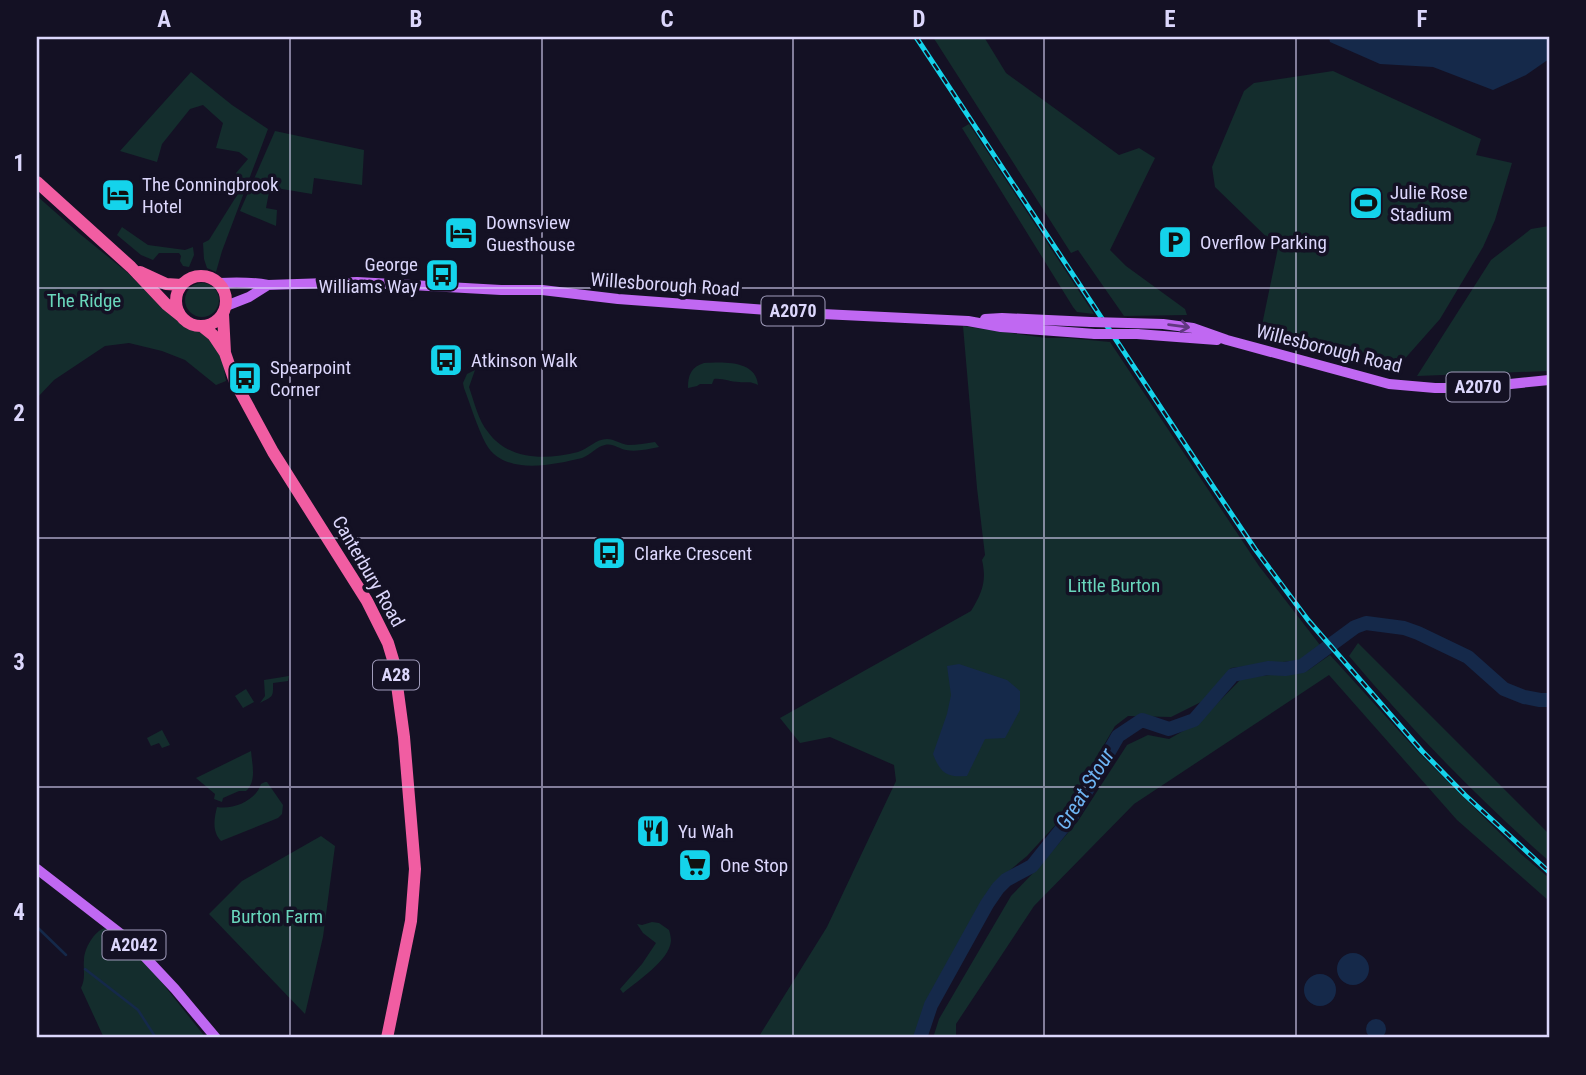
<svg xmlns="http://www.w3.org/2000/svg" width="1586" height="1075" viewBox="0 0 1586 1075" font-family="'Roboto Condensed',sans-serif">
<rect width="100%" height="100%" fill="#141124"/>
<!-- green -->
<path fill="#142d2d" d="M933,37H984L1006,73L1119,155L1139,148L1155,158L1110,250L1126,266L1185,309L1187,315L1124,316L1078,250L1071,253Z
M1333,71L1481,139L1476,155L1512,163L1495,220L1483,247L1440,319L1401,363L1262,325L1278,248L1215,187L1212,167L1244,91L1254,83Z
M191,72L232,105L268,129L222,251L216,272L207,268L204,259L203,243L209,240L244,184L235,180L236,173L248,159L239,152L216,148L223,123L203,105L190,109L162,144L157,162L120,151Z
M969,124L1094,314L1077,312L1073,307L962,128Z
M275,131L364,150L362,185L314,178L312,194L270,187L266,208L277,210L276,226L240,211Z
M37,196L80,234L128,273L159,305L189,328L208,333L222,357L226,381L216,385L185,360L162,351L129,343L105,346L54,380L37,398Z
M1549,226V371L1417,376L1491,260L1531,229Z
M122,227L148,245L185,250L193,247L194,255L189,267L183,266L180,261L181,256L179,253H159L153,260L141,255L117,235Z
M185 300a17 17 0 1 1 34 0a17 17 0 1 1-34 0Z
M963,326L1046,338H1068L1110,342L1259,566L1320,645L1301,660L1231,668L1205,700L1171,717L1128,716L1115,726L1060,820L1027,856L998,880L978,912L924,1008L916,1038H758L827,927L896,781L894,765L830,737L800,743L780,718L971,611C982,593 987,581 982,560L985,555L977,488Z
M704,363C723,362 756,360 758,385C750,381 747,383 739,382C730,382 723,378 714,379L712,384H700L697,386L688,388C688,375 691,367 704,363Z
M475,370L469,387C474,401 478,420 488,432C509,461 546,460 578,452C588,449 596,439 607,439C614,439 621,444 628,445C637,445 647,443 655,442L659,447C648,449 637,452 626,450C619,449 613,443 605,445C597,446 591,455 582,458C553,465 504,476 486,444C477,427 471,406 464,388L463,383L467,374Z
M1358,643L1549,834V861C1477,798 1411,729 1349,656Z
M1330,655L1420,754L1521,854L1549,878V901L1457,820L1329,675L1134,804L1034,906L956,1024V1038H933L939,1019L1011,896L1036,870L1078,821L1127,745L1148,735L1169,739L1199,722L1242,678L1307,671Z
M289,676L288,681L273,683C273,697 274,696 260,703L265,696L264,680Z
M246,689L254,702L243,708L235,696Z
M162,730L170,745L162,748L159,743L151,746L147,738Z
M251,751C252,764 257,781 246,791H239L223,798L222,802L214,799L215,794L196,778Z
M265,782H267L283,805L282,814L278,818L221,841C212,832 214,819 217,807C234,810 256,800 261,784Z
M321,836L335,846L323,937L305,1014L209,914L242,881Z
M652,922L659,923L669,930C670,933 671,938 671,941C669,961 637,981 623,993L620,989L642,964L656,943L643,933L637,924L642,925Z
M105,928L111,931L144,960L206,1038H104L81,988C86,978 83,970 84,960C84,949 94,931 105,928Z"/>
<!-- water -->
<path fill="#15294a" d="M1329,37H1549V59L1526,75L1493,90L1433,67L1380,64L1330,42Z
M959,664L1007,680L1020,691V710L1005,738L985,739L967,776C946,778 940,772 933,754L947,714L951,695L947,666Z
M1337 969a16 16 0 1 1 32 0a16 16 0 1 1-32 0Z
M1304 990a16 16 0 1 1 32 0a16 16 0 1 1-32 0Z
M1366 1029a10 10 0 1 1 20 0a10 10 0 1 1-20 0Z"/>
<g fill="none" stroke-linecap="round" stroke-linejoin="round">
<!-- stream -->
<path stroke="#15294a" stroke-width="2.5" d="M37,927L66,955
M85,969L138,1010L156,1038"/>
<!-- river -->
<path stroke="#15294a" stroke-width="14" d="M920,1038L931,1005L987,904L998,888L1006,880L1032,866L1072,816L1118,736L1142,720L1169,729L1194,720L1233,675L1268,668L1285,669L1302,666L1355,627L1366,623L1404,628L1418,633L1468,657L1504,689L1524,697L1540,700H1549"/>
<!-- primary -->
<path stroke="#c068f2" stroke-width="10" d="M219,283C235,282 252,282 268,285L357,282L501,290H542L618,299L822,314L968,321L1001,327L1095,334
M226,306L249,297L268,285
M985,319L1002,318L1091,322
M1128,323L1163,324L1193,328L1227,340L1389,384L1435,388H1472L1549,380
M1137,334L1217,340
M37,869L130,941L175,989L216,1038"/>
<!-- highway -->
<path stroke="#f15da2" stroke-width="12" d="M37,182L131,267L166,304L181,316
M140,272L166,284L182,285
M176 301a25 25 0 1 1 50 0a25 25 0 1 1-50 0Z
M223,314L225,353
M203,327L213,335L225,353L235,382L273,452L367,601L388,643L394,663L404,737L415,869L411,921L387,1038"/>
<!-- rail casing -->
<g stroke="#14d3eb" stroke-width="5">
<path id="rail" d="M916,37L1204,473L1255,549L1308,620L1422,751L1465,795L1549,872"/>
</g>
<!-- rail -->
<use href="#rail" stroke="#141124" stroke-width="2.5" stroke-dasharray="8" stroke-linecap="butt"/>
<!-- primary-bridge -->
<path stroke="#c068f2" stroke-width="10" d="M1091,322L1128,323
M1095,334H1137"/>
</g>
<!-- one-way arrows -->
<defs><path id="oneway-shaft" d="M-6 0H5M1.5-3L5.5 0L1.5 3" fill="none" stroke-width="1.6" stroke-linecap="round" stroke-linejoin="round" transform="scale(1.75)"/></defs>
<use stroke="#613881" href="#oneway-shaft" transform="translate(1179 326) rotate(7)"/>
<!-- grid -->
<path fill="none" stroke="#dcd7fc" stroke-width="2" stroke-opacity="0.55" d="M290,37V1038M542,37V1038M793,37V1038M1044,37V1038M1296,37V1038M37,288H1549M37,538H1549M37,787H1549"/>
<!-- icons -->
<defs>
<g id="hotel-square" transform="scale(1.75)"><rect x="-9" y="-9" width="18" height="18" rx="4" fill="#14d3eb" stroke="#141124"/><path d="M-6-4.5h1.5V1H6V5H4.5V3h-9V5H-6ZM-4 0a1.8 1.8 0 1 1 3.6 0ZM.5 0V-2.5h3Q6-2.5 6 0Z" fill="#111"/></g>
<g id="stadium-square" transform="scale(1.75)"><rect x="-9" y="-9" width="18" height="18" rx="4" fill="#14d3eb" stroke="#141124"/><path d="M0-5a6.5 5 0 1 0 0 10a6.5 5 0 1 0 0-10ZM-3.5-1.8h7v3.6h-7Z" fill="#111"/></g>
<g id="parking-square" transform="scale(1.75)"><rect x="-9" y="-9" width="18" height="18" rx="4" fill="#14d3eb" stroke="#141124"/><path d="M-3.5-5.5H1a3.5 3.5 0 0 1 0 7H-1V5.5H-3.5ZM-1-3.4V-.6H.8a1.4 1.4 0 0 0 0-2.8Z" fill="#111"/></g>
<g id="bus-square" transform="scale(1.75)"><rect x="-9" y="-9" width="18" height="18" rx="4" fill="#14d3eb" stroke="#141124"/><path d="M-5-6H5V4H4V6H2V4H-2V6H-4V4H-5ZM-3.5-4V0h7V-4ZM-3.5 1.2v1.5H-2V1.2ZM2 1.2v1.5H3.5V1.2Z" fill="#111"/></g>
<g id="restaurant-square" transform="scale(1.75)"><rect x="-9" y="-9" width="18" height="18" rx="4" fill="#14d3eb" stroke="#141124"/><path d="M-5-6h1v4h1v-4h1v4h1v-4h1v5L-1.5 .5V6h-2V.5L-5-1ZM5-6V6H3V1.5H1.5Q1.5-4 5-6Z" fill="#111"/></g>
<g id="supermarket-square" transform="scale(1.75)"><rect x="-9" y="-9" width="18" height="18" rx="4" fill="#14d3eb" stroke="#141124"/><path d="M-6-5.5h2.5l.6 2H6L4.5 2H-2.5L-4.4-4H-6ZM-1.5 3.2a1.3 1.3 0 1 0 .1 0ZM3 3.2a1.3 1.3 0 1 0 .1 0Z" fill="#111"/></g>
</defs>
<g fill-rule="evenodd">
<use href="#hotel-square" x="118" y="195"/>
<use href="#stadium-square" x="1366" y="203"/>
<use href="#hotel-square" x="461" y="233"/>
<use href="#parking-square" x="1175" y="242"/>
<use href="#bus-square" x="442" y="275"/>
<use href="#bus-square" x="446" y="360"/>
<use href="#bus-square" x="245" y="378"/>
<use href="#bus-square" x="609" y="553"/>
<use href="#restaurant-square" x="653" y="831"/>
<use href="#supermarket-square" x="695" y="865"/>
</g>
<g text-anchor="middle" stroke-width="7" stroke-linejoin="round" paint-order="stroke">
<!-- shield labels -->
<g fill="#141124" stroke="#a09cbb" stroke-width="2">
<rect x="761.5" y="296.5" width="63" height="29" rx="5"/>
<rect x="1446.5" y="372.5" width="63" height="29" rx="5"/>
<rect x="373" y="660.5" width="46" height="29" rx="5"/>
<rect x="102.5" y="930.5" width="63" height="29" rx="5"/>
</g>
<g font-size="18" font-weight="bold" fill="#dcd7fc">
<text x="793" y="317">A2070</text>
<text x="1478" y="393">A2070</text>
<text x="396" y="681">A28</text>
<text x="134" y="951">A2042</text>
</g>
<!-- poi labels -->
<g font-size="19" fill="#dcd7fc" stroke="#141124" text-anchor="start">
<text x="142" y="191">The Conningbrook<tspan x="142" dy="22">Hotel</tspan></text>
<text x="1390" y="199">Julie Rose<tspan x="1390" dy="22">Stadium</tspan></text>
<text x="486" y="229">Downsview<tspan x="486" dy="22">Guesthouse</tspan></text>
<text x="1200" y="249">Overflow Parking</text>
<text x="418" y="271" text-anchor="end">George<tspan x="418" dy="22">Williams Way</tspan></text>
<text x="471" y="367">Atkinson Walk</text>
<text x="270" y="374">Spearpoint<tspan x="270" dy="22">Corner</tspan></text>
<text x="634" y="560">Clarke Crescent</text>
<text x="678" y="838">Yu Wah</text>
<text x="720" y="872">One Stop</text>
</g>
<!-- street labels -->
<g font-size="19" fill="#dcd7fc" stroke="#141124">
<text transform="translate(665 284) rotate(4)" y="7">Willesborough Road</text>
<text transform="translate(1329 348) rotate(14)" y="7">Willesborough Road</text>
<text transform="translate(369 571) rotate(60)" y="7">Canterbury Road</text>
</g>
<!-- park labels -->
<g font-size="19" fill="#69d6bc" stroke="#141124">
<text x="84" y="307">The Ridge</text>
<text x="1114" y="592">Little Burton</text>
<text x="277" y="923">Burton Farm</text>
</g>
<!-- water labels -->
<g font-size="21" font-style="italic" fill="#6eb4f3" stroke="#141124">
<text transform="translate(1085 789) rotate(-58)" y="7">Great Stour</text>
</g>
</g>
<!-- border -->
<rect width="1586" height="1075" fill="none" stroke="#141124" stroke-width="77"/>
<rect x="38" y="38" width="1510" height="998" fill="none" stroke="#dcd7fc" stroke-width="2.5"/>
<g font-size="23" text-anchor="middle" font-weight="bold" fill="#dcd7fc">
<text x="164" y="27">A</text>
<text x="416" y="27">B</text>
<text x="667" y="27">C</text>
<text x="919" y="27">D</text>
<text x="1170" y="27">E</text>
<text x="1422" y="27">F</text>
<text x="19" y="171">1</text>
<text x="19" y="421">2</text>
<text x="19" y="670">3</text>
<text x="19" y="920">4</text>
</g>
</svg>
